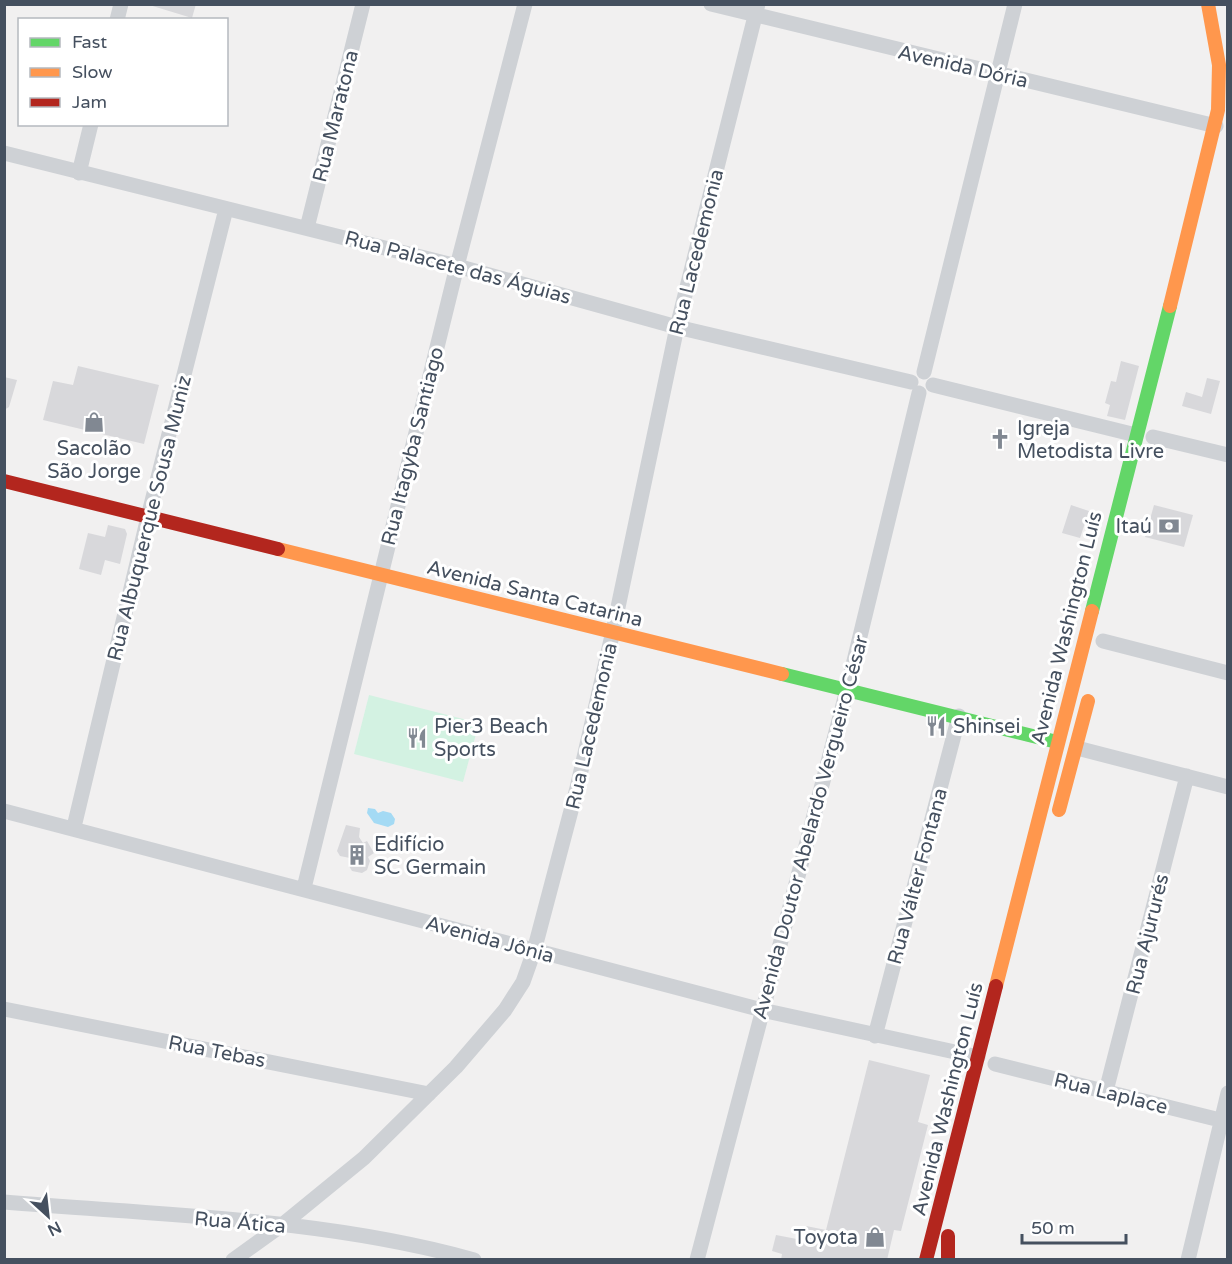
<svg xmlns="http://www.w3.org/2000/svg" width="1232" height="1264" viewBox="0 0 1232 1264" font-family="'Varela Round',sans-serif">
<rect width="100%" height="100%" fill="#f1f0f0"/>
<!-- green -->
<path fill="#d3f2e2" d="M369,695L479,723L463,782L354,754Z"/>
<!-- water -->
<path fill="#a4daf4" d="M368,808L375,809L378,813L383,811L391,813L395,819L394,824L388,827L374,823L367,813Z"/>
<!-- building -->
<path fill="#d8d8db" d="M146,4H196L192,18Z
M1121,361L1139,366L1125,420L1107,416L1110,405L1105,403L1111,381L1116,382Z
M78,366L159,385L144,444L43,420L53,381L73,385Z
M4,377L17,380L9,407L4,410Z
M1207,378L1220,381L1211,414L1182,406L1186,392L1202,397Z
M1071,505L1089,511L1080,538L1062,533Z
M1154,505L1193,515L1184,547L1145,537Z
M108,525L125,529L127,534L120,564L105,560L101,575L79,569L88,533L105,537Z
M346,825L360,828L359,837L363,843L367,841L374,853L368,857L370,861L367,870L362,873L352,871L349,866L350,858L340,856L337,851Z
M869,1060L930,1075L918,1122L928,1125L901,1231L894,1230L887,1260H781L782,1254L772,1251L776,1235L802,1240L806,1226L826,1230Z"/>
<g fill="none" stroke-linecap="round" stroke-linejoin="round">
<!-- street -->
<path stroke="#ced1d5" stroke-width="15" d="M711,4L1216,126
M117,20L121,4
M4,153L457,266L677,327L911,382
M79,173L91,124
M307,228L363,4
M924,372L1015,4
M933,385L1136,435
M1153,437L1228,455
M1103,641L1228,673
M1077,748L1228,787
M4,811L762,1010L978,1057
M74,827L148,517L226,209
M304,888L457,266L525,4
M4,1009L429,1094
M875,1036L959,716
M995,1064L1228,1122
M1106,1091L1187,776
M4,1202C158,1215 325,1218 474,1260
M233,1260L282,1225L364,1158L456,1067L505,1010L523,982L534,951L577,788L613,631L677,327L758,4
M697,1260L847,690L919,393
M1188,1260L1228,1093"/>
<!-- fast -->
<path stroke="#63d668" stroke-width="14" d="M1092,611L1170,306
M782,674L1057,742"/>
<!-- slow -->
<path stroke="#ff974d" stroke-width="14" d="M1170,306L1218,110L1219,65L1208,4
M278,549L782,674
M1059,810L1088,701
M996,986L1092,611"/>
<!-- jam -->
<path stroke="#b3261e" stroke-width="14" d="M4,481L278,549
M948,1236V1260
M926,1260L996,986"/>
</g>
<!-- icons -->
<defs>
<g id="shop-bare" transform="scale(1.62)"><path d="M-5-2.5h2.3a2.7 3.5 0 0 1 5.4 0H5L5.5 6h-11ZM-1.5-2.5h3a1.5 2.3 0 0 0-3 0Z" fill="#818892" stroke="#fff" stroke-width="2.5" paint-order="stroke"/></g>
<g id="church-bare" transform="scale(1.62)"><path d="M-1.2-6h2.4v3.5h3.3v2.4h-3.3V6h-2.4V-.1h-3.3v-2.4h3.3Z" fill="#818892" stroke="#fff" stroke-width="2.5" paint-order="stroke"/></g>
<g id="bank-bare" transform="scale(1.62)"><path d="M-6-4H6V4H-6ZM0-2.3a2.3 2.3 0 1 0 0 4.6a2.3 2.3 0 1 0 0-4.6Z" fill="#818892" stroke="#fff" stroke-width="2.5" paint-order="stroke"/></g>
<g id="restaurant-bare" transform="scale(1.62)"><path d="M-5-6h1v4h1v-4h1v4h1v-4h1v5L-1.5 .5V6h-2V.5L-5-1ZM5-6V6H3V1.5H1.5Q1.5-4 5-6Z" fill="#818892" stroke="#fff" stroke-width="2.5" paint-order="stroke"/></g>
<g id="building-bare" transform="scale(1.62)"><path d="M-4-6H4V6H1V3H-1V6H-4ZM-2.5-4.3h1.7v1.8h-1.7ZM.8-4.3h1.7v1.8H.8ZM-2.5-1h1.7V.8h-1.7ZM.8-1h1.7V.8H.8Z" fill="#818892" stroke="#fff" stroke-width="2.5" paint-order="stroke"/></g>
</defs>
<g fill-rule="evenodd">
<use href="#shop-bare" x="94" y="422"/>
<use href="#church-bare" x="1000" y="439"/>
<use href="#bank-bare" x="1169" y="526"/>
<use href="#restaurant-bare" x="936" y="726"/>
<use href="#restaurant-bare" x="417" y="738"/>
<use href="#building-bare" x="357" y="855"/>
<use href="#shop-bare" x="875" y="1237"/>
</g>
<g text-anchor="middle" stroke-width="6" stroke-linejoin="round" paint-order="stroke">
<!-- street labels -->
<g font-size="20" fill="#45505f" stroke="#fff">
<text transform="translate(963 66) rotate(13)" y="7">Avenida Dória</text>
<text transform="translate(335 116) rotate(-76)" y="7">Rua Maratona</text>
<text transform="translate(696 252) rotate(-76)" y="7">Rua Lacedemonia</text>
<text transform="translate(458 267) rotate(15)" y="7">Rua Palacete das Águias</text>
<text transform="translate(412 446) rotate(-76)" y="7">Rua Itagyba Santiago</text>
<text transform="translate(149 518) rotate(-76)" y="7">Rua Albuquerque Sousa Muniz</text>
<text transform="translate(535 593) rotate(14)" y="7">Avenida Santa Catarina</text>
<text transform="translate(1066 628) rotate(-76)" y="7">Avenida Washington Luís</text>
<text transform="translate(591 726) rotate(-77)" y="7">Rua Lacedemonia</text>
<text transform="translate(810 827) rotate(-75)" y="7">Avenida Doutor Abelardo Vergueiro César</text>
<text transform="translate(917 876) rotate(-75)" y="7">Rua Válter Fontana</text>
<text transform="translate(1147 934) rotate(-76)" y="7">Rua Ajururés</text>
<text transform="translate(490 939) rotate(15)" y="7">Avenida Jônia</text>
<text transform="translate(217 1051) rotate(11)" y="7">Rua Tebas</text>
<text transform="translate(1111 1093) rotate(14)" y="7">Rua Laplace</text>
<text transform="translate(947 1099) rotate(-76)" y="7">Avenida Washington Luís</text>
<text transform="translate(240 1222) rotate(5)" y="7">Rua Ática</text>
</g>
<!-- poi labels -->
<g font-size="20" fill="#45505f" stroke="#fff" text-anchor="start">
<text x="1017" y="435">Igreja<tspan x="1017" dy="23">Metodista Livre</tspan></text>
<text x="94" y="455" text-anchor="middle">Sacolão<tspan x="94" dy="23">São Jorge</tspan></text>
<text x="1152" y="533" text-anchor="end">Itaú</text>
<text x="434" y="733">Pier3 Beach<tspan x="434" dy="23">Sports</tspan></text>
<text x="953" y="733">Shinsei</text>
<text x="374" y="851">Edifício<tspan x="374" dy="23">SC Germain</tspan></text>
<text x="858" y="1244" text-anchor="end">Toyota</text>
</g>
</g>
<!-- border -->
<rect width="1232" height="1264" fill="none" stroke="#45505f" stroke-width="12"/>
<!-- legend -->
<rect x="18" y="18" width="210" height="108" fill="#ffffff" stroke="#b5b9bf" stroke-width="1.5"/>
<rect x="30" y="38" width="30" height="9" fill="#63d668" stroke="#b5b9bf" stroke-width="1.5"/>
<text x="72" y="48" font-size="18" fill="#45505f">Fast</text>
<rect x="30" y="68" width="30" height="9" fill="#ff974d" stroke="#b5b9bf" stroke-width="1.5"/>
<text x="72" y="78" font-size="18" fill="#45505f">Slow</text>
<rect x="30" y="98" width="30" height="9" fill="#b3261e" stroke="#b5b9bf" stroke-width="1.5"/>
<text x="72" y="108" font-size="18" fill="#45505f">Jam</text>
<!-- north arrow -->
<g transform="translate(48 1216) rotate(153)" stroke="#ffffff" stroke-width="4.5" paint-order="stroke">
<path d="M0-4.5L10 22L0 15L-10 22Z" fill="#45505f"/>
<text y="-9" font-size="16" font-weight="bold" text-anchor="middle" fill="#45505f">N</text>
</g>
<!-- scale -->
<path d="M1022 1234v9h104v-9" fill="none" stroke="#45505f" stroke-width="3"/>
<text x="1031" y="1234" font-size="18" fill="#45505f" stroke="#ffffff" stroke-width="4.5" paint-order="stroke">50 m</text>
</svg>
